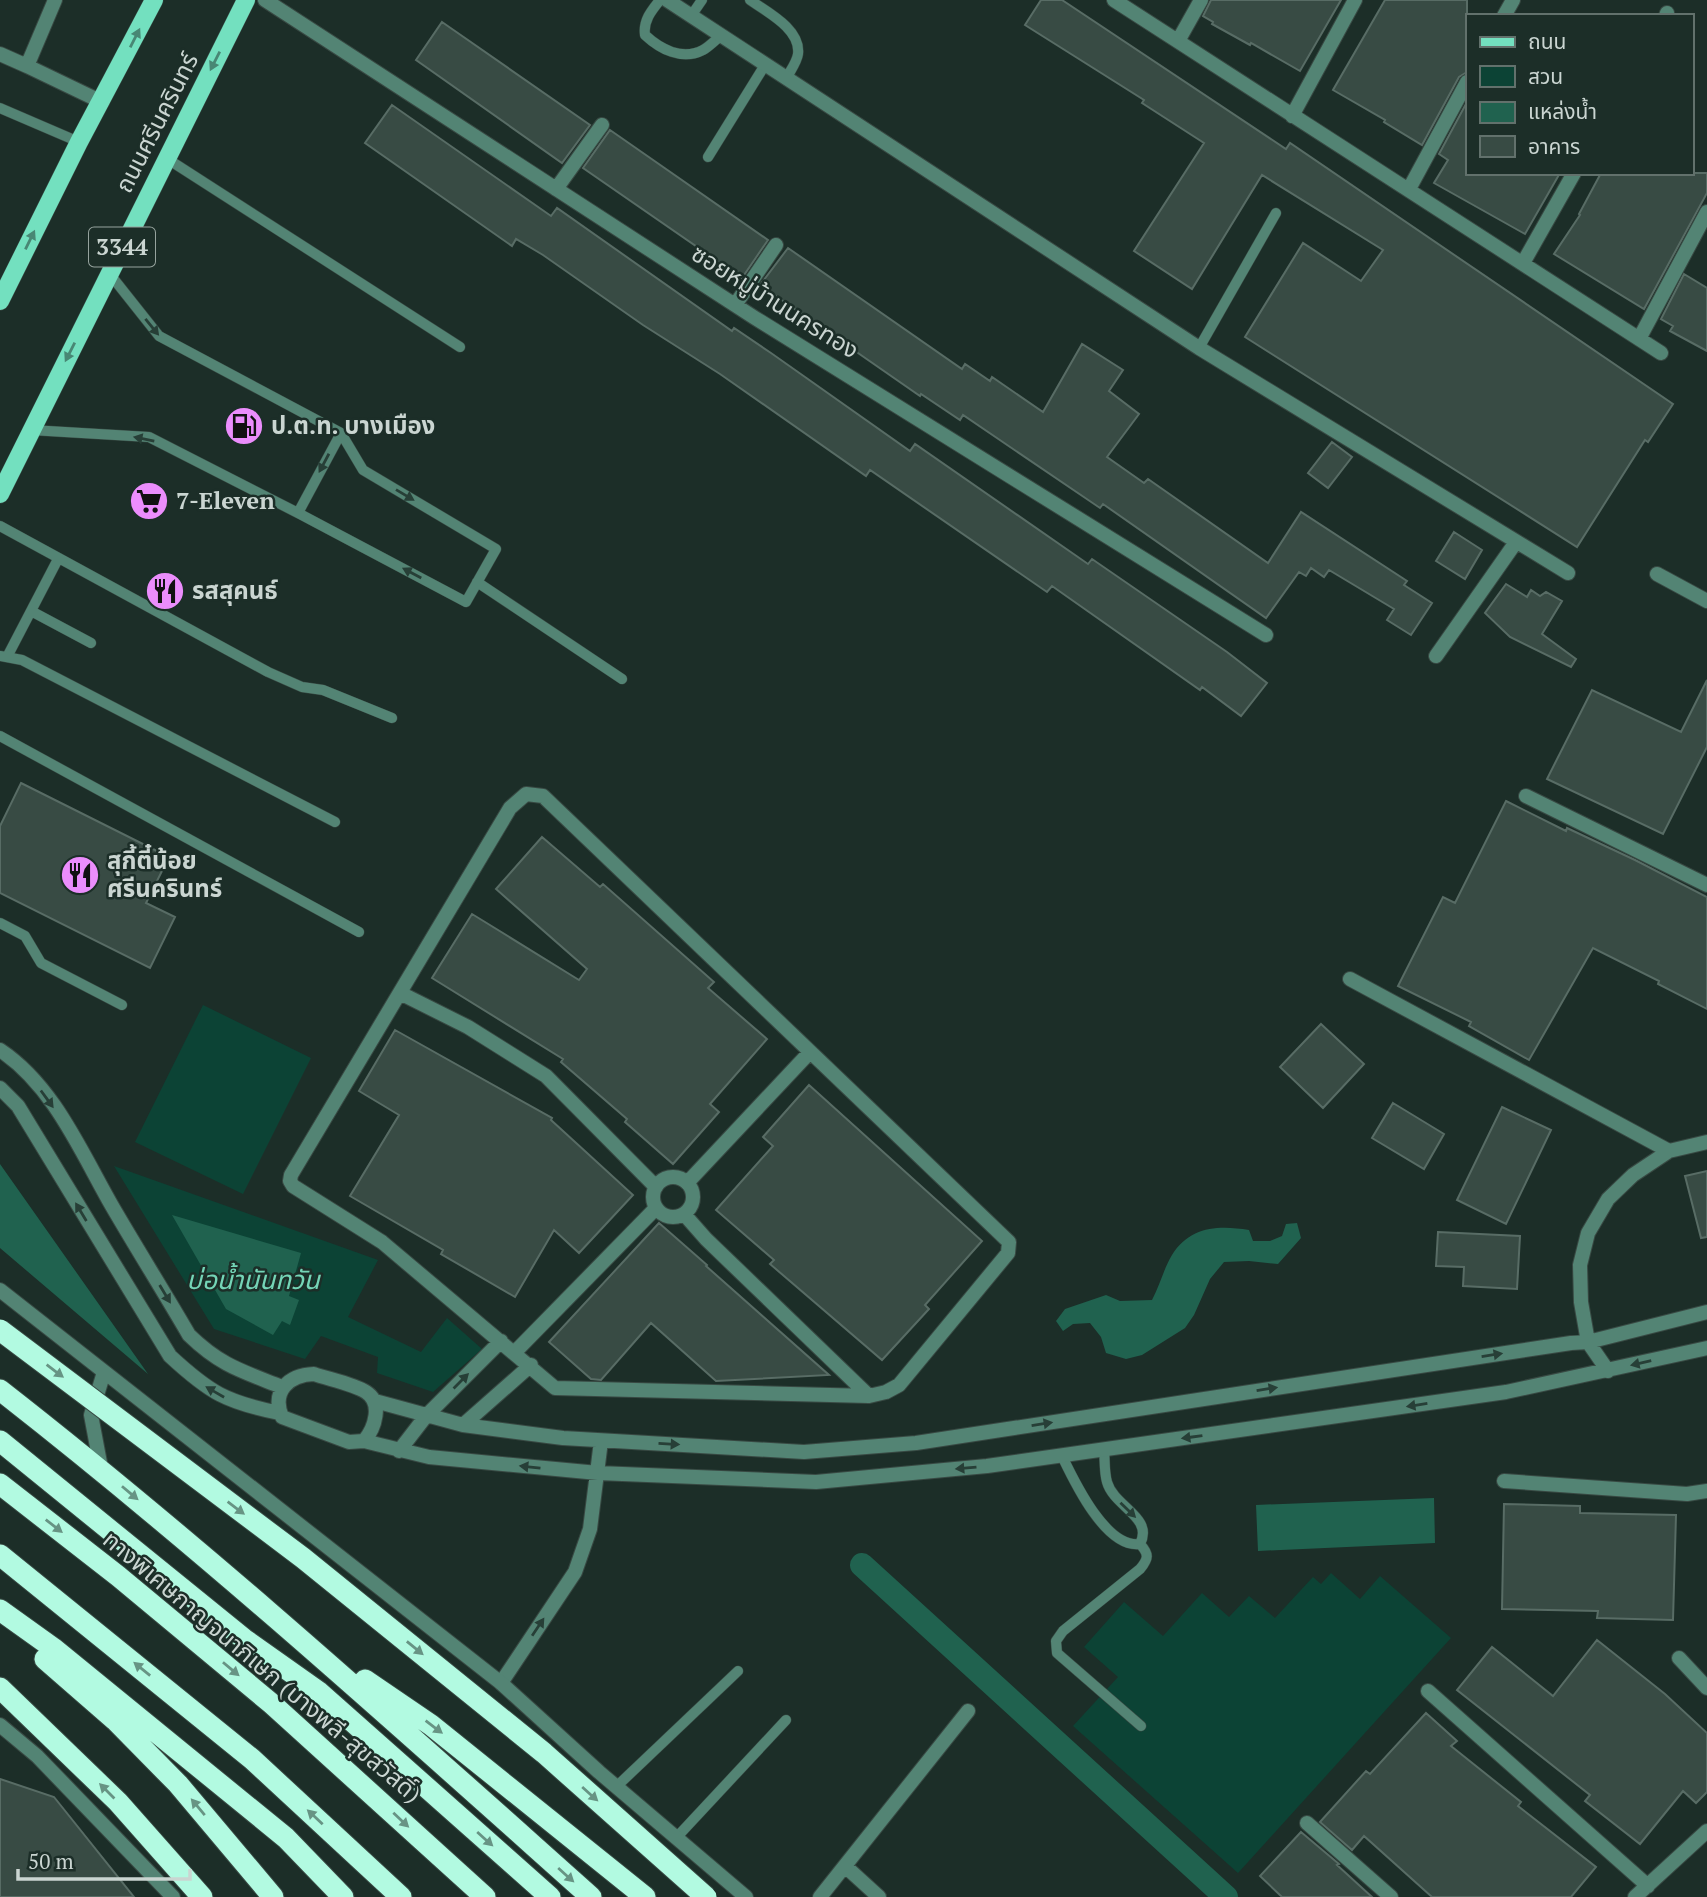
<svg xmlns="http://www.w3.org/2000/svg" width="1707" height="1897" viewBox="0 0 1707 1897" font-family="'PT Serif','Noto Sans Thai',serif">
<rect width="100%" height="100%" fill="#1c2e28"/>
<!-- green -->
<path fill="#0c4335" d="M203,1005L311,1058L243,1194L135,1142Z
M114,1166L378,1260L348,1317L421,1352L447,1318L482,1349L433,1392L377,1373L378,1357L321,1336L305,1359L214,1329Z
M1331,1573L1360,1599L1380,1576L1451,1638L1238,1873L1073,1726L1118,1677L1084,1647L1124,1602L1163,1636L1202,1593L1229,1617L1249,1596L1275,1618L1313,1577L1321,1584Z"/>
<!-- water -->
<path fill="#20624f" d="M0,1164L148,1374L0,1248Z
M172,1215L301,1253L289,1296L299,1300L290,1325L282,1321L273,1335L226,1309Z
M1297,1223L1301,1238L1278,1264L1249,1261L1224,1262L1210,1279L1194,1315L1185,1328L1142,1355L1126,1359L1106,1353L1101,1337L1090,1323L1073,1324L1063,1331L1056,1321L1065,1309L1106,1295L1120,1301L1152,1300C1160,1285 1164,1268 1172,1255C1190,1226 1219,1225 1249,1230L1253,1241H1270L1282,1236L1286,1224Z
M1434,1498L1435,1543L1258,1551L1256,1505Z"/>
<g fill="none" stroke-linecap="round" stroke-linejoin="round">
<!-- canal -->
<path stroke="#20624f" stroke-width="24" d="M862,1565L1226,1897"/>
</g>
<!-- building -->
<path fill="#384b44" stroke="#586c65" stroke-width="2" d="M1041,0H1062L1286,149L1290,143L1673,404L1648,442L1645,440L1577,547L1245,337L1303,243L1361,281L1383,250L1262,175L1192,289L1134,251L1204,143L1142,103L1144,100L1025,25Z
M1211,0H1341L1300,71L1251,43L1250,45L1212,24L1213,22L1203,16Z
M1385,0H1467V72L1459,77L1422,145L1384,122L1385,120L1333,90Z
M442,22L590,125L562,163L416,60Z
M1467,102V173H1560L1525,234L1434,183L1448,160L1439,154Z
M392,105L551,216L557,208L732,331L734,328L771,353L910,451L915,444L1088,564L1092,559L1227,652L1267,683L1241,716L1202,687L1200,690L1052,586L1047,592L870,470L866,476L720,374L643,325L543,255L516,239L512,246L365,143Z
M610,130L768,240L742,278L583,168Z
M1601,173H1707V193L1644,309L1554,254L1580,215L1579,214Z
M788,248L962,369L965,364L990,381L992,377L1043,412L1082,344L1123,370L1109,391L1139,414L1107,457L1144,483L1148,479L1268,563L1301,512L1407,581L1404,585L1432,603L1411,635L1387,620L1394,609L1329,570L1324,577L1311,568L1306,576L1299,572L1266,618L1103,504L1100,508L963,415L960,420L921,394L920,396L760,285Z
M1684,274L1707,288V351L1670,331L1673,326L1661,319Z
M1332,442L1352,457L1328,488L1308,473Z
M1454,532L1482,550L1465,579L1436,561Z
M1506,584L1527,597L1531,590L1540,596L1546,592L1562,601L1542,634L1576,659L1571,667L1510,637L1485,613Z
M1707,680V747L1663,834L1547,779L1592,690L1681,732Z
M21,783L169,857L146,903L175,917L150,968L0,893V826Z
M1506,801L1566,831L1567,828L1635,860L1707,897V1009L1658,984L1659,981L1593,948L1529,1060L1469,1026L1471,1022L1398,986L1443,897L1455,903Z
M542,837L600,887L603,884L714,982L708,988L767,1039L710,1104L719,1112L673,1164L625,1122L627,1119L561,1062L563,1059L432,978L472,914L579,980L587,969L496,889Z
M1321,1024L1364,1064L1323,1108L1280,1067Z
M395,1030L552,1118L551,1120L633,1195L579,1253L554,1230L515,1297L441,1254L443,1250L350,1196L399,1115L359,1091Z
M809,1085L982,1241L925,1305L929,1309L882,1360L770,1264L774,1260L716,1210L773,1146L763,1137Z
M1393,1103L1444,1134L1424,1169L1372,1138Z
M1502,1107L1551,1130L1506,1224L1457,1200Z
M1707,1171V1237L1701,1238L1685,1176Z
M659,1223L707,1265L706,1266L829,1375L716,1381L651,1323L601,1380L591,1379L549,1342Z
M1438,1232L1520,1236L1517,1289L1463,1286L1464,1267L1436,1266Z
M1504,1504L1580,1506V1513L1676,1515L1673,1620L1597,1618L1598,1611L1502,1609Z
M1597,1640L1665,1694L1707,1733V1792L1696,1803L1683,1791L1640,1844L1585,1801L1590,1795L1457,1690L1492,1647L1553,1696Z
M1426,1713L1457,1741L1451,1746L1521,1802L1518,1806L1596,1867L1571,1897H1432L1364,1836L1352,1850L1320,1822L1366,1771L1370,1774Z
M0,1779L54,1797L134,1897H0Z
M1301,1832L1339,1864L1337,1865L1372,1897H1282L1260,1876Z"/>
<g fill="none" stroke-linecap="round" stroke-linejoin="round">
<!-- service casing -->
<g stroke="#384943" stroke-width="11">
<path id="service" d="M660,0C651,11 643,21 645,35C660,49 682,61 703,50C709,47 715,40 721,36
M750,0C767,12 801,29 798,54C797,62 790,71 786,79
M691,16L702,0
M0,108L79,142
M708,157L765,65
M166,158L460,347
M1199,348L1276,213
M31,430L149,437L298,513L341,433L159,336L109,273
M298,513L466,602L496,549L363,470L341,433
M0,526L268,672L302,687L323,690L392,718
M477,582L622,679
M31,611L91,643
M0,656L22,660L335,822
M7,657L58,559
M0,736L359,932
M0,923L25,936L41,963L122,1005
M1062,1456C1074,1481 1106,1549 1140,1544C1154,1517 1114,1507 1107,1482C1104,1472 1105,1459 1104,1449
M1140,1544C1149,1554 1149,1558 1140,1569L1063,1631L1056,1641L1057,1653L1141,1726
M616,1787L738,1671
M676,1838L786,1720"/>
</g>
<!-- minor casing -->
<g stroke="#384943" stroke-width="16">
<path id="minor" d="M55,0L27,66L102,102
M265,0L755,318L1266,635
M667,0L1199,348L1568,573
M1114,0L1661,353
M1504,16L1513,0
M1666,16L1667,13
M1178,41L1201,0
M0,54L27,66
M1292,116L1355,0
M556,189L602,125
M1409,189L1467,82
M1523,263L1574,173
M735,305L776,245
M1639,339L1707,212
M1657,574L1707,601
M1436,656L1516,542
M526,794L543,796L1009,1242L1008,1253L899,1385L886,1392L869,1396L555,1388L382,1242L293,1186L290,1181L291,1175L510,808Z
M1526,796L1707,885
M1350,979L1669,1151
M400,993L468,1027L546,1076L656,1187
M0,1050C54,1086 81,1152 112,1206C137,1249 164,1292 189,1335C221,1366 242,1371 282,1387
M0,1088L18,1106L170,1356C210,1393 226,1402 279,1413
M653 1197a20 20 0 1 1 40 0a20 20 0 1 1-40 0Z
M687,1183L810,1052
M684,1214L706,1239L869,1396
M515,1352L656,1208
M1608,1371L1588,1342L1581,1302L1580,1265L1588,1233L1608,1199L1633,1175L1669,1151L1707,1142
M314,1374C328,1379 354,1384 366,1392C383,1403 375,1428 364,1441L349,1442L282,1417C271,1391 289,1375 314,1374Z
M375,1401L463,1425L563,1438L804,1452L916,1443L1571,1343L1588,1342L1707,1312
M463,1425L531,1365
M364,1441L429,1457L598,1473L816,1482L987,1466L1506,1392L1707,1348
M399,1451L426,1416L501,1341
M1504,1481L1687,1494L1707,1491
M1679,1658L1707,1688
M501,1683L575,1572L590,1529L601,1441
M1428,1691L1648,1886
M1307,1823L1391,1897
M845,1866L879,1897
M820,1897L968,1711
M1635,1897L1707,1831"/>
</g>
<!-- tertiary casing -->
<g stroke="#384943" stroke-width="16">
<path id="tertiary" d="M0,1290L501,1683L599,1772L746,1897
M101,1468L91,1415L104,1372
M0,1725L37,1756L173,1897"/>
</g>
<!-- primary casing -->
<g stroke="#384943" stroke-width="19">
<path id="primary" d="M0,301L79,142L154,0
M0,494L246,0"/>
</g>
<!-- motorway casing -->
<g stroke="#384943" stroke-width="23">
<path id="motorway" d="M0,1390C205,1550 397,1724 591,1897
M0,1441L244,1639L319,1692L550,1897
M0,1484L118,1576L272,1704L485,1897
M0,1555L252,1759L401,1897
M0,1610L53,1648L286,1838L343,1897
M45,1659L115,1720L178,1784L273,1897
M365,1680L431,1725L645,1897
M0,1688L118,1802L202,1897"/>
</g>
<!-- service -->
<use href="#service" stroke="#538474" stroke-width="10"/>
<!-- minor -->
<use href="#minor" stroke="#538474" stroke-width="14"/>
<!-- tertiary -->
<use href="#tertiary" stroke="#538474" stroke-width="14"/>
<!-- primary -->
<use href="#primary" stroke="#73e0bf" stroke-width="18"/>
<!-- motorway -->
<use href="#motorway" stroke="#b2fae1" stroke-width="21"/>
<!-- motorway-bridge casing -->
<g stroke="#384943" stroke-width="23" stroke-linecap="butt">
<path id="motorway-bridge" d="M0,1330L303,1558L544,1753L706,1897"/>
</g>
<!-- motorway-bridge -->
<use href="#motorway-bridge" stroke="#b2fae1" stroke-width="21"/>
</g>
<!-- one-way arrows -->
<defs><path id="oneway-solid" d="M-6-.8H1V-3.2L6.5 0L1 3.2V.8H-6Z" transform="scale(1.75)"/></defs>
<g fill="#488774">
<use href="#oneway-solid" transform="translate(135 38) rotate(-63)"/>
<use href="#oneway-solid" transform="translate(215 61) rotate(117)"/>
<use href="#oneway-solid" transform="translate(30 240) rotate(-64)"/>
<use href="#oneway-solid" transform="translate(70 352) rotate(117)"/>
</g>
<g fill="#273f37">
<use href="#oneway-solid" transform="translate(152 327) rotate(51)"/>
<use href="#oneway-solid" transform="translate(144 439) rotate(-169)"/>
<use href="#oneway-solid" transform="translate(324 463) rotate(118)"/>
<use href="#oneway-solid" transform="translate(405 495) rotate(31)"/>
<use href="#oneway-solid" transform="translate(412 573) rotate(-152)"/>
<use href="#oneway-solid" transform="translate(47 1099) rotate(54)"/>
<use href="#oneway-solid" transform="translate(81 1212) rotate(-121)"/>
<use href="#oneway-solid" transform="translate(165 1294) rotate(59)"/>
<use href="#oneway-solid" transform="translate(1492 1355) rotate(-9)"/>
<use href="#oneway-solid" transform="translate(1641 1363) rotate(167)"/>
<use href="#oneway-solid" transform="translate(461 1381) rotate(-45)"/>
<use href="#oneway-solid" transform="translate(1267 1389) rotate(-9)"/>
<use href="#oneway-solid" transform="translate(215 1392) rotate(-150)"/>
<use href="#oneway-solid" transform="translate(1417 1405) rotate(171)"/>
<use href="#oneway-solid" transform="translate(1042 1424) rotate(-9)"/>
<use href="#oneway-solid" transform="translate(1192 1437) rotate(172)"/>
<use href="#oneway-solid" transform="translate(669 1444) rotate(3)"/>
<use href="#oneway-solid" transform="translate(530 1467) rotate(-174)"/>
<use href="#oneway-solid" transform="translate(966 1468) rotate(175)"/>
<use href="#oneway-solid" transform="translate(1128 1510) rotate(44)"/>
<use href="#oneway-solid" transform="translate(538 1627) rotate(-56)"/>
</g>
<g fill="#679484">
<use href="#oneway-solid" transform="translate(55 1371) rotate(37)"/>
<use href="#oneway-solid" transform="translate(130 1493) rotate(40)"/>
<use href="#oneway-solid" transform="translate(236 1508) rotate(37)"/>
<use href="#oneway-solid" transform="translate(54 1526) rotate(38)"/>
<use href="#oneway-solid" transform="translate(415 1648) rotate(39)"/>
<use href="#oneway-solid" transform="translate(142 1669) rotate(-141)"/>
<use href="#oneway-solid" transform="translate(231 1669) rotate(40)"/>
<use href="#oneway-solid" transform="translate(434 1727) rotate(37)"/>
<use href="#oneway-solid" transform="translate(107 1791) rotate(-135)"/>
<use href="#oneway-solid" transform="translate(590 1794) rotate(42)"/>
<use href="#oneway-solid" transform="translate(198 1807) rotate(-130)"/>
<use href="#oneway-solid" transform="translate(315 1817) rotate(-137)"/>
<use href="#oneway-solid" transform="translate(401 1820) rotate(43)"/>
<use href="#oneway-solid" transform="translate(485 1839) rotate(42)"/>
<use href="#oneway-solid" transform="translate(566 1875) rotate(42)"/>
</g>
<!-- icons -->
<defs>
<g id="fuel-disc" transform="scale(2.0125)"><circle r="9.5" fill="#eb8dfc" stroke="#1c2e28"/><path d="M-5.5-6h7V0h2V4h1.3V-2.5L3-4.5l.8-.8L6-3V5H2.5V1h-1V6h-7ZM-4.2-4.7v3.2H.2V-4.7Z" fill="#111"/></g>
<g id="supermarket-disc" transform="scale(2.0125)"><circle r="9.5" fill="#eb8dfc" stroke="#1c2e28"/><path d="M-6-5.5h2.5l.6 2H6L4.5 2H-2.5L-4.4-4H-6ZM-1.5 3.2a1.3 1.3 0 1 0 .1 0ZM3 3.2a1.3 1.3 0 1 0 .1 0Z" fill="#111"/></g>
<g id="restaurant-disc" transform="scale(2.0125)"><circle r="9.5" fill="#eb8dfc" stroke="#1c2e28"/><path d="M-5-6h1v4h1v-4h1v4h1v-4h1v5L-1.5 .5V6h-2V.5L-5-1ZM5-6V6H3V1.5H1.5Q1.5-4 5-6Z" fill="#111"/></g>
</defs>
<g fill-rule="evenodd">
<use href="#fuel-disc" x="244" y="426"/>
<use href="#supermarket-disc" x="149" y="501"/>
<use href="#restaurant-disc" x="165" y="591"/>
<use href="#restaurant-disc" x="80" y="875"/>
</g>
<g text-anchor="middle" stroke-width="5" stroke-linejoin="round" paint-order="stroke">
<!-- shield labels -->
<rect fill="#1c2e28" stroke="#96a39e" stroke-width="2" x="89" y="227.5" width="66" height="39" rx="5"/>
<g font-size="23" font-weight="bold" fill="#cad5d1">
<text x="122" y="255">3344</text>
</g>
<!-- street labels -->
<g font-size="24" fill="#cad5d1" stroke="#1c2e28">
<text transform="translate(157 123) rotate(-63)" y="8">ถนนศรีนครินทร์</text>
<text transform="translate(775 302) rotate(32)" y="8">ซอยหมู่บ้านนครทอง</text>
<text transform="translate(262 1667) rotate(40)" y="8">ทางพิเศษกาญจนาภิเษก (บางพลี-สุขสวัสดิ์)</text>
</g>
<!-- poi labels -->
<g font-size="24" font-weight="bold" fill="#cad5d1" stroke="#1c2e28" text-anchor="start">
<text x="271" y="434">ป.ต.ท. บางเมือง</text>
<text x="176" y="509">7-Eleven</text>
<text x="192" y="599">รสสุคนธ์</text>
<text x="107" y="869">สุกี้ตี๋น้อย<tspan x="107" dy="28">ศรีนครินทร์</tspan></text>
</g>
<!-- water labels -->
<g font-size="26" font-style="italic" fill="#74d5b7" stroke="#1c2e28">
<text x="253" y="1289">บ่อน้ำนันทวัน</text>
</g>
</g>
<!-- legend -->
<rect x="1466" y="14" width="228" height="161" fill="#1c2e28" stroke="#62716c" stroke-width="2"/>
<rect x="1480" y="37" width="35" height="10" fill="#73e0bf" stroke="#62716c" stroke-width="2"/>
<text x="1528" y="49" font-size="21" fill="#cad5d1">ถนน</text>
<rect x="1480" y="66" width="35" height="21" fill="#0c4335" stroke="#62716c" stroke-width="2"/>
<text x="1528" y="84" font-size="21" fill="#cad5d1">สวน</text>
<rect x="1480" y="102" width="35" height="21" fill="#20624f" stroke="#62716c" stroke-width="2"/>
<text x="1528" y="119" font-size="21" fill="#cad5d1">แหล่งน้ำ</text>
<rect x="1480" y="136" width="35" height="21" fill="#384b44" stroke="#62716c" stroke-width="2"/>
<text x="1528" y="154" font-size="21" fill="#cad5d1">อาคาร</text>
<!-- scale -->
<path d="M18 1869v10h172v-10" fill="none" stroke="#cad5d1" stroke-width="3.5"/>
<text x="28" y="1869" font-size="21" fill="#cad5d1" stroke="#1c2e28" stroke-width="5" paint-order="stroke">50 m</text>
</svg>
